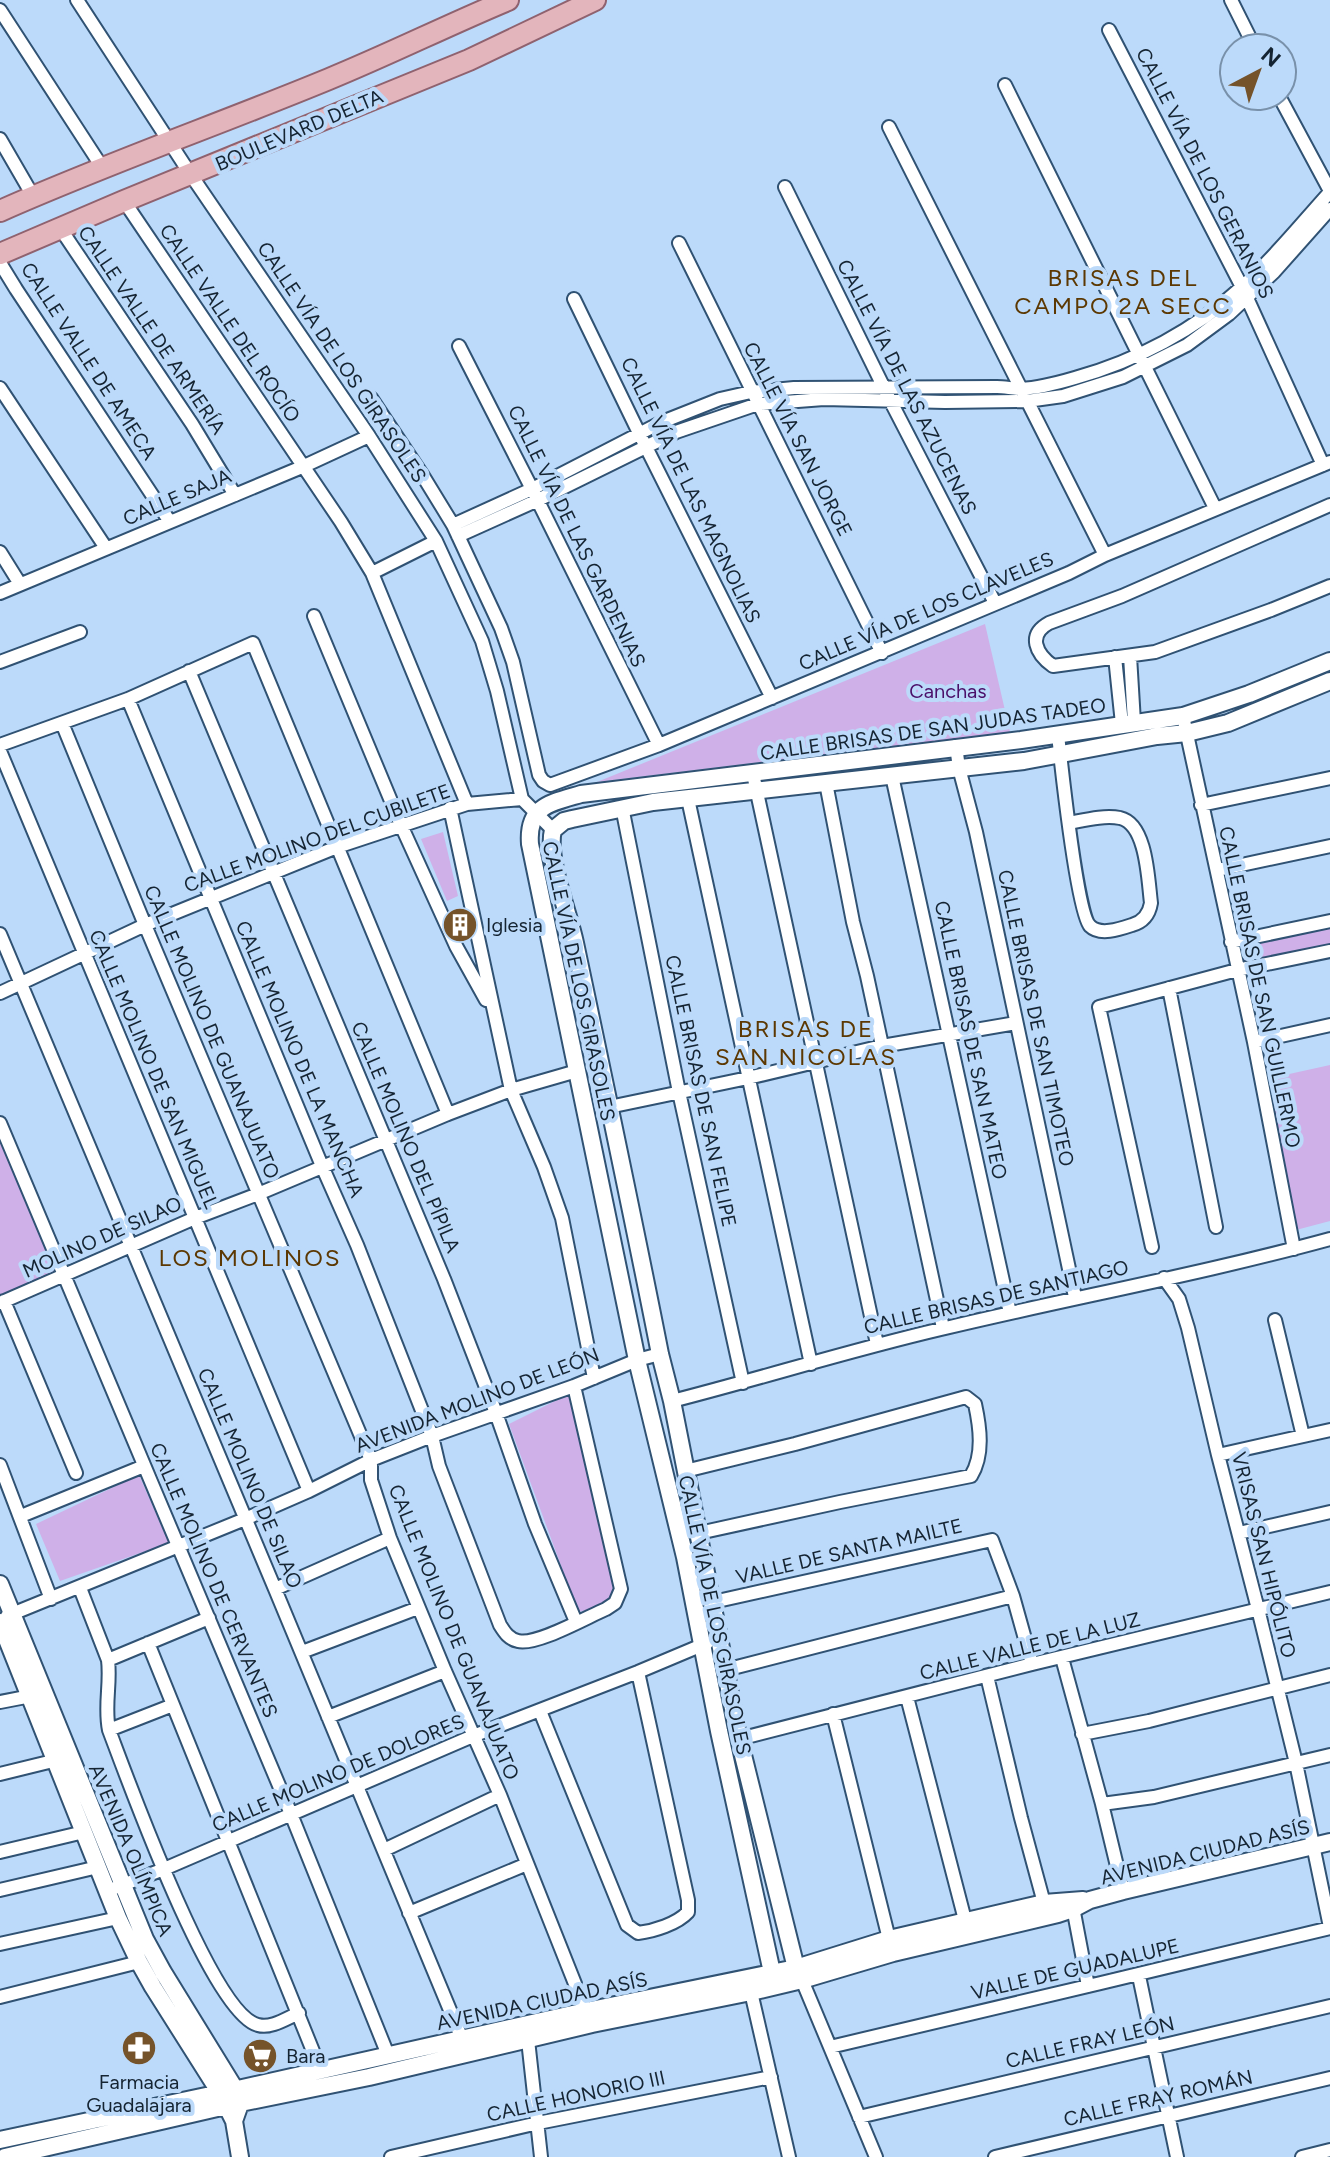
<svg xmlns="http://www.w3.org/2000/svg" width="1330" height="2157" viewBox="0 0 1330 2157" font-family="Figtree,sans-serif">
<rect width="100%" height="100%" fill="#bcdafa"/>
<!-- green -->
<path fill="#cfb0e8" d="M985,624L1010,732L597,782Z
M443,832L458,896L447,901L421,839Z
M1330,924V946L1245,965L1240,944Z
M1330,1065V1221L1296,1230L1267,1079Z
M0,1135L56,1276L0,1298Z
M571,1393L616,1599L609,1605L578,1612L509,1424Z
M139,1475L169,1543L60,1581L36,1524Z"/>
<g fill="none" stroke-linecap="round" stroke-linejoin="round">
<!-- minor casing -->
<g stroke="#305273" stroke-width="16">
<path id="minor" d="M77,0L191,175L369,436L436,541L482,641L497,691L522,799L553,830
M1231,0L1255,48
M0,10L102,167
M1109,30L1242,287L1323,465
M1005,85L1215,508
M1279,96L1330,191
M889,127L1105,555
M0,139L33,196
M785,187L890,400L995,603
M124,201L341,522L372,573L467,804
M60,228L192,424L235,495
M679,243L882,653
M0,263L16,289L170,522
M574,299L639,433L772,698
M459,346L532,489L659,745
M0,388L106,548
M371,398L423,476L453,525L501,628L513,662L539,775L543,781L550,785L659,745L1069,573L1105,555L1330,462
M1330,505L1122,596L1049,623C1027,635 1036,654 1053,666L1155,652L1271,610L1330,586
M453,525L532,489L662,422L720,399L751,392L794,388L997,387C1005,387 1013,389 1021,389C1040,388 1058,383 1075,378C1136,361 1195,330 1242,287C1274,258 1301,224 1330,192
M458,536L538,500L676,432L758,404L824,399L945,402L1027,401L1063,396L1123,377L1187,345L1229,314L1274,272L1330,209
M0,552L20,584
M372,573L436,541
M0,593L302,467L369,436
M314,616L401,825L456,946L486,1000
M1130,656L1134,722
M1115,657L1122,724
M0,662L80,632
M189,671L444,1279L496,1413L535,1524L576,1622
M128,699L322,1166L357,1245L432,1436L439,1466L500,1625C505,1633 509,1639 518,1641C536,1646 587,1617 606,1609L615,1603L621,1589L574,1386
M1183,716L1254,1042L1294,1249
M62,723L145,925L371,1460V1480L390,1538L445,1671L500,1795L589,2019
M1058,735C1061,762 1077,914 1090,926C1100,936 1120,929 1132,925C1143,922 1149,915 1151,903C1148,880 1147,824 1120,818C1104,815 1085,820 1069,823
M0,745L128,699L253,643L448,1114
M956,746L959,768L976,832L1075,1297
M0,751L309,1491
M753,774L877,1344
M892,776L1010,1313
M826,783L853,922L867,976L943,1328
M688,799L811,1364
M1201,805L1330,778
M622,807L679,1092L743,1383
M450,808L511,1090L544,1167L562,1218L594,1378
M1218,870L1330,846
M0,934L275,1589L462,2039
M1231,942L1330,921
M1169,988L1216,1227
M0,993L145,925L337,847L467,804L522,799
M1254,1042L1330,1025
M609,1107L748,1078L882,1046L1016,1023
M0,1123L291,1814L388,2055
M1152,1247L1099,1007L1237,970L1330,951
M1164,1278L1179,1299L1188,1328L1218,1455L1258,1609L1296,1763L1330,1927
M4,1301L76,1473
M0,1303L195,1218L258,1194L448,1114L511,1090L577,1071
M1275,1320L1303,1436
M672,1401C762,1378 851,1350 941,1329C1070,1298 1202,1274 1330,1239
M1218,1455L1330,1430
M0,1465L51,1599
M685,1471L795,1444L966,1397L975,1404C980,1427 984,1455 971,1476L840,1502L699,1533
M21,1516L144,1466
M1239,1533L1330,1512
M80,1588L108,1660C111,1684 104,1706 109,1730C128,1780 212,2014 258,2025C271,2029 287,2018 299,2013
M275,1589L390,1538
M713,1602L992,1540L1013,1596L1032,1664
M7,1616L245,1519L309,1491L371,1460L432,1436L574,1386L637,1360L660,1354
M148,1643L321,2071
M302,1652L418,1608
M1062,1658L1102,1804L1123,1891
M108,1660L209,1618
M725,1670L1013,1596
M987,1676L1021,1818L1044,1903
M907,1697L965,1920
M0,1702L31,1696
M540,1711L627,1925L638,1933C654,1931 677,1924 688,1912V1900L638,1672
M833,1714L889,1939
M328,1717L445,1671
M109,1730L173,1705
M1082,1734L1149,1721L1330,1675
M739,1739L1032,1664L1330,1592
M0,1774L57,1760
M1102,1804L1154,1797L1330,1755
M384,1850L500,1795
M0,1852L84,1832
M0,1890L98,1867
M107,1891L164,1869L473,1736L638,1672L707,1643
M1072,1902L1088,1986
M409,1913L527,1864
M0,1944L118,1918
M1139,1976L1177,2157
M802,1980L876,2157
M751,1992L789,2157
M0,1997L139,1962
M528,2040L541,2157
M830,2047C996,2007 1164,1969 1330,1928
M859,2117L1330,2006
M391,2157L538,2123L771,2077
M995,2157L1330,2078
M1302,2157L1330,2150"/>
</g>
<!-- tertiary casing -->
<g stroke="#305273" stroke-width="20">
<path id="tertiary" d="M0,1584L145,1939L163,1972L235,2089L240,2104L234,2121
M0,1622L118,1918L139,1962L153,1987L220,2093L234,2121L240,2157
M802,1980L796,1968L739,1739L672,1401L660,1354C633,1217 604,1080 575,943C569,913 546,858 553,830L564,821L572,819L653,802L1024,761L1157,736L1187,733L1228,723L1330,681
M775,1986L719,1731L685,1557L637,1360L530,844C527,806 550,803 581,794L1021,740L1183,716L1249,694L1330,661
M0,2140L220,2093L586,2011L796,1968L889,1939L1044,1903L1083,1900
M5,2157L226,2106L369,2077L592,2024L751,1992L802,1980L893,1953L1058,1914L1073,1909L1090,1900L1123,1891L1330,1842"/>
</g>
<!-- primary casing -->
<g stroke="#8f626f" stroke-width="24">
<path id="primary" d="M0,211C108,163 220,124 329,79C390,54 448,25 508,0
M0,254L124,201L469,60L595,0"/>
</g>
<!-- minor -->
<use href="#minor" stroke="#fff" stroke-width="12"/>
<!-- tertiary -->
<use href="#tertiary" stroke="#fff" stroke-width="16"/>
<!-- primary -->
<use href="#primary" stroke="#e3b5bc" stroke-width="20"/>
</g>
<!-- icons -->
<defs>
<g id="building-disc" transform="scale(1.8)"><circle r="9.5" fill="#75532a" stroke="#bcdafa"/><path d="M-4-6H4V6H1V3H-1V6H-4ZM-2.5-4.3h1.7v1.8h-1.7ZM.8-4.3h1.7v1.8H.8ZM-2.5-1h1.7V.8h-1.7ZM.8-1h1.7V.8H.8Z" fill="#fff"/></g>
<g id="pharmacy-disc" transform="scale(1.8)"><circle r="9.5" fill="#75532a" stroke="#bcdafa"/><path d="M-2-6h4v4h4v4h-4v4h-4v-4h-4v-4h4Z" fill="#fff"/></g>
<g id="supermarket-disc" transform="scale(1.8)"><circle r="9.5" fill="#75532a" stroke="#bcdafa"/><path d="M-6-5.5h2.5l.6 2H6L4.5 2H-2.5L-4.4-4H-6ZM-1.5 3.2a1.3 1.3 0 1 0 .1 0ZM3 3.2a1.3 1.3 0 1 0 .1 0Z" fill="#fff"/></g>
</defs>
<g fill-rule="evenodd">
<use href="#building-disc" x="460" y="925"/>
<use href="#pharmacy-disc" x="139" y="2048"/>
<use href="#supermarket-disc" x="260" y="2056"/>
</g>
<g text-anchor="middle" stroke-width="8" stroke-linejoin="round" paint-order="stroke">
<!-- street labels -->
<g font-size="20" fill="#152432" stroke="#bcdafa">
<text transform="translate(299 130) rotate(-23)" y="7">BOULEVARD DELTA</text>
<text transform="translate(1205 173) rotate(63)" y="7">CALLE VÍA DE LOS GERANIOS</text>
<text transform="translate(230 323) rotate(56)" y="7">CALLE VALLE DEL ROCÍO</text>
<text transform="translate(152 330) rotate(56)" y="7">CALLE VALLE DE ARMERÍA</text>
<text transform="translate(89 361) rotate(57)" y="7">CALLE VALLE DE AMECA</text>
<text transform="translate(342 362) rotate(56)" y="7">CALLE VÍA DE LOS GIRASOLES</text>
<text transform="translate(907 387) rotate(63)" y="7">CALLE VÍA DE LAS AZUCENAS</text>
<text transform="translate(798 439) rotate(63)" y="7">CALLE VÍA SAN JORGE</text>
<text transform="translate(691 490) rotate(64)" y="7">CALLE VÍA DE LAS MAGNOLIAS</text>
<text transform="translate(177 497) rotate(-23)" y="7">CALLE SAJA</text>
<text transform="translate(577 536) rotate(64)" y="7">CALLE VÍA DE LAS GARDENIAS</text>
<text transform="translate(926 611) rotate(-23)" y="7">CALLE VÍA DE LOS CLAVELES</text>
<text transform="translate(933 729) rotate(-8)" y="7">CALLE BRISAS DE SAN JUDAS TADEO</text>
<text transform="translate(317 838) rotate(-20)" y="7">CALLE MOLINO DEL CUBILETE</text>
<text transform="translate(579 981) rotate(78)" y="7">CALLE VÍA DE LOS GIRASOLES</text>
<text transform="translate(1260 987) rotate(78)" y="7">CALLE BRISAS DE SAN GUILLERMO</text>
<text transform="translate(1036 1018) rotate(78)" y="7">CALLE BRISAS DE SAN TIMOTEO</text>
<text transform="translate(212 1032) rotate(67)" y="7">CALLE MOLINO DE GUANAJUATO</text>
<text transform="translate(971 1040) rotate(78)" y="7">CALLE BRISAS DE SAN MATEO</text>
<text transform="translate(300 1059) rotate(67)" y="7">CALLE MOLINO DE LA MANCHA</text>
<text transform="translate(154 1069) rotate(67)" y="7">CALLE MOLINO DE SAN MIGUEL</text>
<text transform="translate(701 1091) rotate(78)" y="7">CALLE BRISAS DE SAN FELIPE</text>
<text transform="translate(406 1137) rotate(67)" y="7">CALLE MOLINO DEL PÍPILA</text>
<text transform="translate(102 1237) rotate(-24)" y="7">MOLINO DE SILAO</text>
<text transform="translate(996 1297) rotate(-13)" y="7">CALLE BRISAS DE SANTIAGO</text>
<text transform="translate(477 1400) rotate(-21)" y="7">AVENIDA MOLINO DE LEÓN</text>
<text transform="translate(250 1478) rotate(67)" y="7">CALLE MOLINO DE SILAO</text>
<text transform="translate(849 1551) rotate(-13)" y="7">VALLE DE SANTA MAILTE</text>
<text transform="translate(1264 1555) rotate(76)" y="7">VRISAS SAN HIPÓLITO</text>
<text transform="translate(214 1580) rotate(67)" y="7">CALLE MOLINO DE CERVANTES</text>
<text transform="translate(715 1615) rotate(78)" y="7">CALLE VÍA DE LOS GIRASOLES</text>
<text transform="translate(454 1632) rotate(68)" y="7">CALLE MOLINO DE GUANAJUATO</text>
<text transform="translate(1030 1646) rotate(-14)" y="7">CALLE VALLE DE LA LUZ</text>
<text transform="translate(338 1773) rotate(-23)" y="7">CALLE MOLINO DE DOLORES</text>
<text transform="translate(131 1850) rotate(67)" y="7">AVENIDA OLÍMPICA</text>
<text transform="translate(1205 1852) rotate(-14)" y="7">AVENIDA CIUDAD ASÍS</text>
<text transform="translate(1075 1969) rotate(-13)" y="7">VALLE DE GUADALUPE</text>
<text transform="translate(542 2001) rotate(-12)" y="7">AVENIDA CIUDAD ASÍS</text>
<text transform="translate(1090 2042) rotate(-13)" y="7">CALLE FRAY LEÓN</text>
<text transform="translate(576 2096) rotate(-12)" y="7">CALLE HONORIO III</text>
<text transform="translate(1158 2098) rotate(-13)" y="7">CALLE FRAY ROMÁN</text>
</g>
<!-- park labels -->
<g font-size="20" fill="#4b106a" stroke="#bcdafa">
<text x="948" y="698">Canchas</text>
</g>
<!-- poi labels -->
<g font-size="20" fill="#152432" stroke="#bcdafa" text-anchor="start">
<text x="486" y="932">Iglesia</text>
<text x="286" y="2063">Bara</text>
<text x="139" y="2089" text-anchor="middle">Farmacia<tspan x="139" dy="23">Guadalajara</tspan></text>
</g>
<!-- quarter labels -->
<g font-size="24" letter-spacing="2" fill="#5c3802" stroke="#bcdafa">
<text x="1123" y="286">BRISAS DEL<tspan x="1123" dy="28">CAMPO 2A SECC</tspan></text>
<text x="806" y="1037">BRISAS DE<tspan x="806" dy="28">SAN NICOLAS</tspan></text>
<text x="250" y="1266">LOS MOLINOS</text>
</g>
</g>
<!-- north arrow -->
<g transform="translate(1258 72) rotate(41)"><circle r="38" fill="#bcdafa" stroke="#7991aa" stroke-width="2"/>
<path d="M0-6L14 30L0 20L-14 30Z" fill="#75532a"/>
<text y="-12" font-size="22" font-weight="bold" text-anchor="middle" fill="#152432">N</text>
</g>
</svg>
